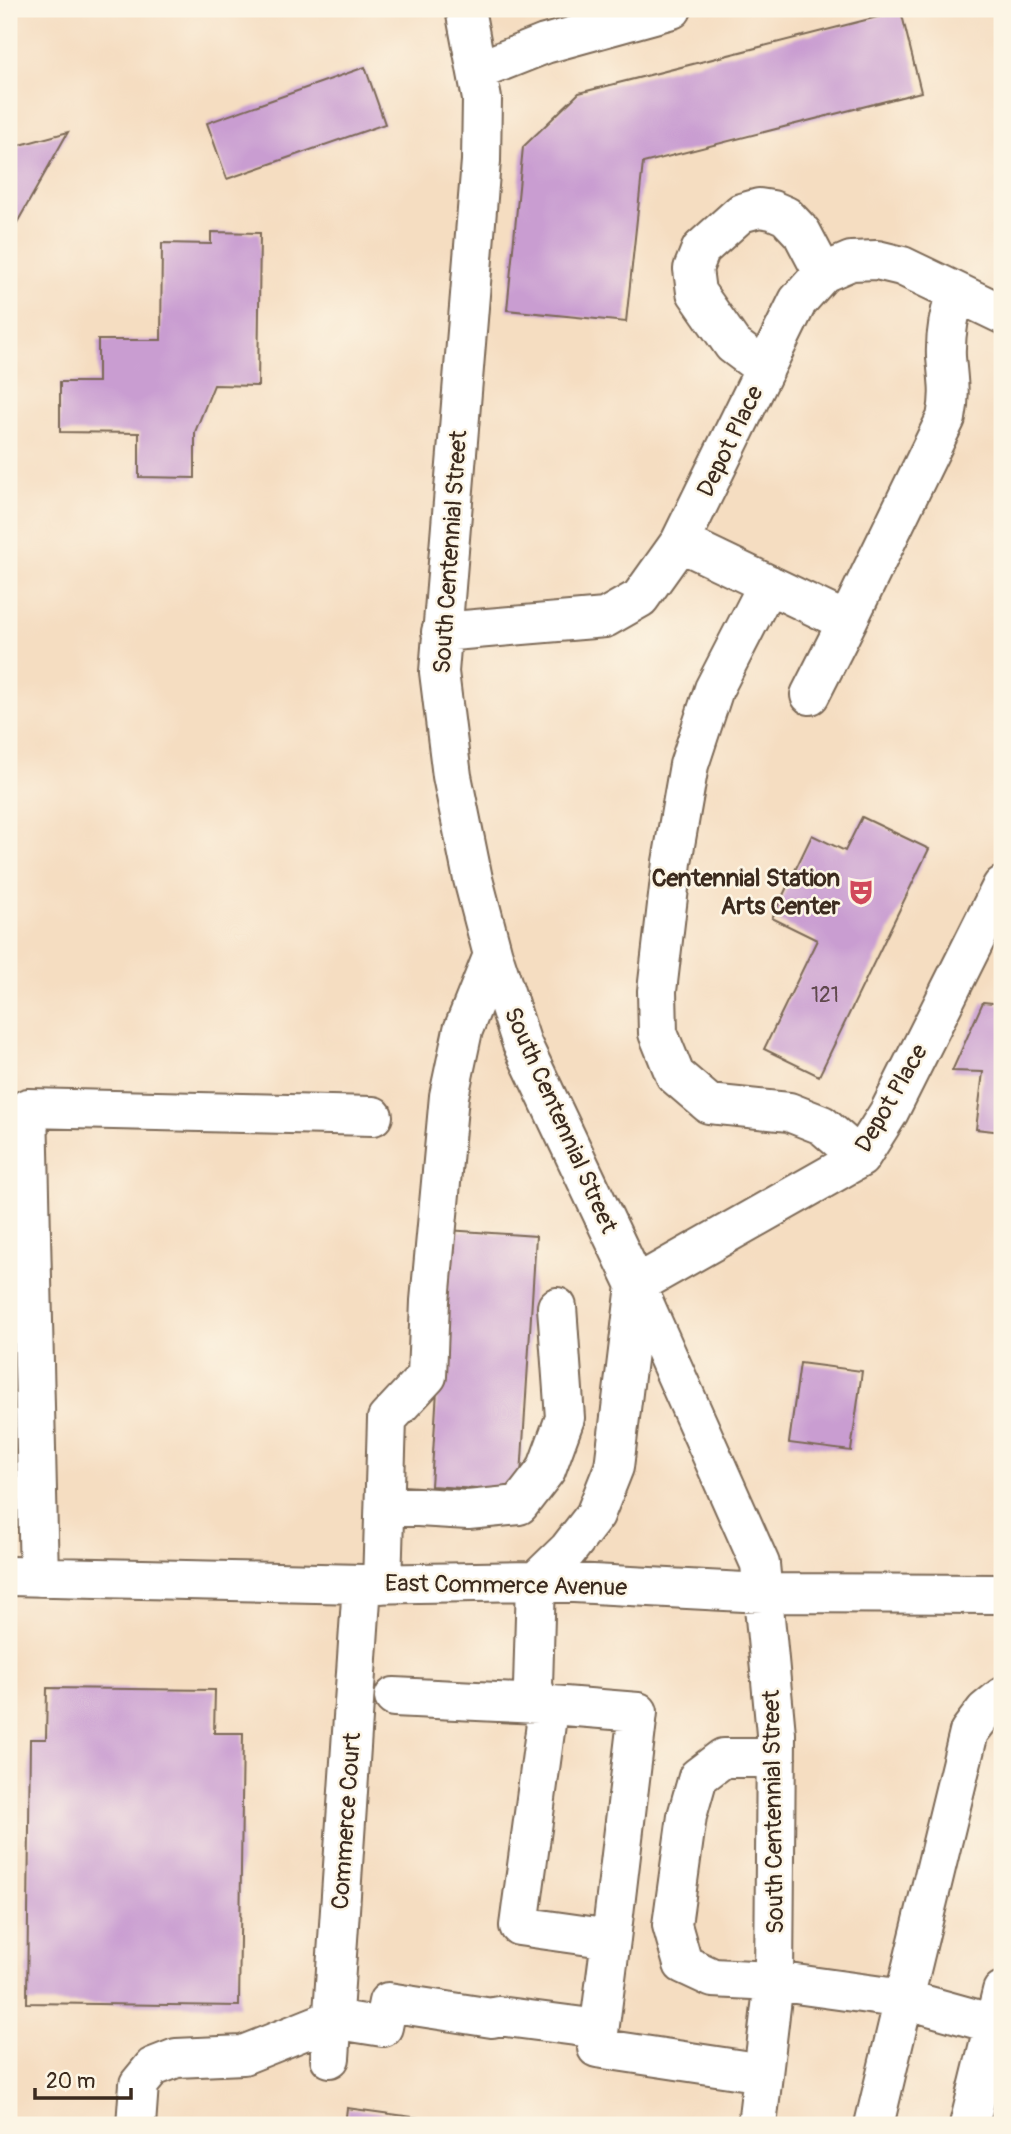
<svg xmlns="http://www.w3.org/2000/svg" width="1011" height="2134" viewBox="0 0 1011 2134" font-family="Pangolin,sans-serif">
<rect width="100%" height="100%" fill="#fcf5e5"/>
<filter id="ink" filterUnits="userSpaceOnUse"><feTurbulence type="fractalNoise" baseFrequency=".0143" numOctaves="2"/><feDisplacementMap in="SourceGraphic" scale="14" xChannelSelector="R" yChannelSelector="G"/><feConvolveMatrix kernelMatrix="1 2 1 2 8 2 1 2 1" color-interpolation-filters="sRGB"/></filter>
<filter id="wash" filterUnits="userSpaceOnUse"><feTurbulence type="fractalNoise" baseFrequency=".00686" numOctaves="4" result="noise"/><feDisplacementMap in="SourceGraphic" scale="28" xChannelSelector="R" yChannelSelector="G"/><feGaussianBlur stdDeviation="1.57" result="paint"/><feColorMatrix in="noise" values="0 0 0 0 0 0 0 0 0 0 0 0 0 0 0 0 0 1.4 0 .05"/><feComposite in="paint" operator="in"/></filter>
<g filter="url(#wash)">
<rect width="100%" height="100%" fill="#f5ddc1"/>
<g id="blocks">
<!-- building -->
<path fill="#c99dd1" d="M901,11L921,92L643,163L626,322L507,310L523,147L579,93Z
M365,67L385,124L227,179L207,123Z
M68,132L9,237V148Z
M211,232L260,233L258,386L214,385L195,432V478L139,477V433L60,432V382H98V340H161L162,243L211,244Z
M862,817L929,849L819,1076L764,1049L817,940L772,918L812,835L845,851Z
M983,1002L1002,1004V1132L976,1129L983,1072L952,1071Z
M447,1230L536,1236L520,1492L431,1486Z
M800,1363L862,1371L851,1451L789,1443Z
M9,1364H17L14,1513H9Z
M47,1688L215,1690L214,1733H243L239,2006L27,2003L30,1739H46Z
M347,2108L464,2124V2125H345Z"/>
</g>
</g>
<g filter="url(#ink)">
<use href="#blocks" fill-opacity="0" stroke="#7c6957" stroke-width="2"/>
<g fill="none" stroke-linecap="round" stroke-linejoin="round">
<!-- minor casing -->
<g stroke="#7c6957" stroke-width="42">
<path id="minor" d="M465,9L482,99L481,161L439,672L452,776L473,879L493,955L522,1044L636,1285L760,1564L776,1734L774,1981L757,2125
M477,71L545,44L672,9
M765,369L733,345L696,292L693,269L701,249L741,213L759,208L772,210L786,216L802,233L823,273
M680,542L847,622L946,418C951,394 948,381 946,357C945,335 949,314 956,292
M768,584L714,689L689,765L672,862L657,991L658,1033L675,1075L709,1104L789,1112L822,1125L860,1158
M441,632L605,618L640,598L680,542L798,301L823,273L851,261L877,260L902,266L1002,314
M810,695L847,622
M385,1505L468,1510L519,1505L546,1470L565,1418L557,1307
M9,1576L362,1584L536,1581L763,1593L1002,1594
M39,1577L28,1108L373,1116
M382,1584L387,1419L427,1376L430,1301L449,1096L463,1030L493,955
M394,1697L539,1704L638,1712L611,1939
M776,1758H723L698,1777L687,1816L672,1925L683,1964L713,1978L774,1981L904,1999L969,1732L985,1711L1002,1697
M330,2058L362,1584
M763,2073L597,2048L611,1939L519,1926L546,1724L533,1686L536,1581L568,1550L595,1515L614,1467L636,1285L860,1158L889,1112L1002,886
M136,2125L139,2084L153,2067L176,2058L243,2055L333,2019L383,2027L388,2002L492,2018L499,2016L599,2029
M874,2125L904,1999L994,2024
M969,2125L1002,1991"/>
</g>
<!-- minor -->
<use href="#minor" stroke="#fff" stroke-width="38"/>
<!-- rail -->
<path stroke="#3b2a1e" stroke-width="5" d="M9,10L12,9"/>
</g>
</g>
<!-- icons -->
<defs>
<g id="theatre-bare" transform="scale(2.1)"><path d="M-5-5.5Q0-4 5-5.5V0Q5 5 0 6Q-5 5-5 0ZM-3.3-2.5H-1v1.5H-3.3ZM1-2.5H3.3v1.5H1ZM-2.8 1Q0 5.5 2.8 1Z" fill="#d1495b" stroke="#fcf5e5" stroke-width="2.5" paint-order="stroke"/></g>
</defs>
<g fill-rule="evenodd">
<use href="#theatre-bare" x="861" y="892"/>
</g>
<g text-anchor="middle" stroke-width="5" stroke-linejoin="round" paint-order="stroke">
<!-- number labels -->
<g font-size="21" fill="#5e474b">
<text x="825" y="1002">121</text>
</g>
<!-- street labels -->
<g font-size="24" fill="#3b2a1e" stroke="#fcf5e5">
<text transform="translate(730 441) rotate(-64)" y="8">Depot Place</text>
<text transform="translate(450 552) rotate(-86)" y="8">South Centennial Street</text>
<text transform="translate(891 1098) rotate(-60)" y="8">Depot Place</text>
<text transform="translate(561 1120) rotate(66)" y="8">South Centennial Street</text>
<text transform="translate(506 1585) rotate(1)" y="8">East Commerce Avenue</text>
<text transform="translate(773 1812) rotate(-91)" y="8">South Centennial Street</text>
<text transform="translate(346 1821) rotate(-86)" y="8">Commerce Court</text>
</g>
<!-- poi labels -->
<g font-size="24" font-weight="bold" fill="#3b2a1e" stroke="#fcf5e5" text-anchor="end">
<text x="840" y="886">Centennial Station<tspan x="840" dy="28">Arts Center</tspan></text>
</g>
</g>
<!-- margin -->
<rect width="1011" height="2134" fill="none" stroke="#fcf5e5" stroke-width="35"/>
<!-- scale -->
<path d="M35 2088v10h96v-10" fill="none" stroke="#3b2a1e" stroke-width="3.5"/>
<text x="46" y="2088" font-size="21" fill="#3b2a1e" stroke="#fcf5e5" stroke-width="5" paint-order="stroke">20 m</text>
</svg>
